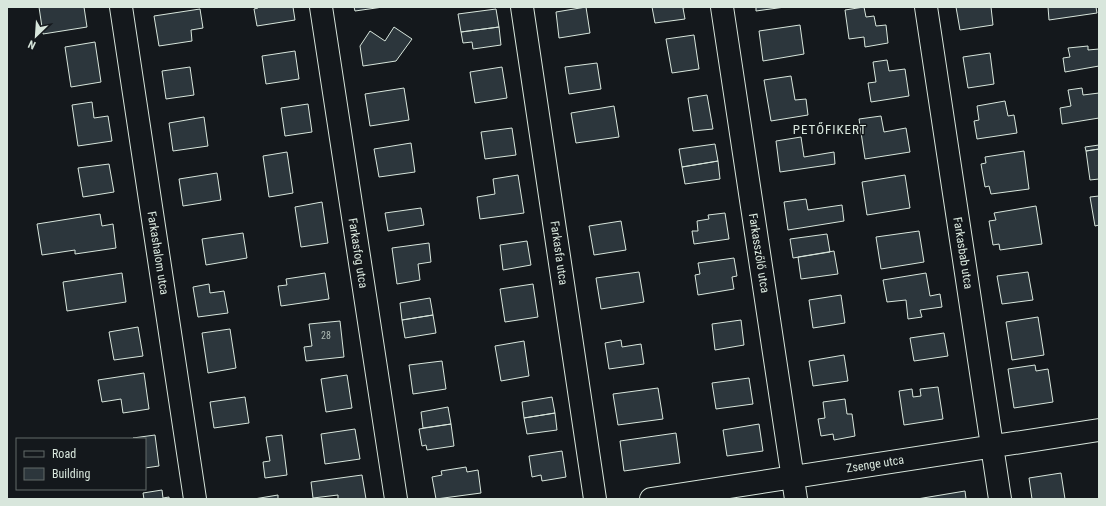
<svg xmlns="http://www.w3.org/2000/svg" width="1106" height="506" viewBox="0 0 1106 506" font-family="'Roboto Condensed',sans-serif">
<rect width="100%" height="100%" fill="#14181c"/>
<!-- building -->
<path fill="#2c363c" stroke="#d8e6dc" d="M39,7H84L87,27L43,34Z
M258,7H293L295,20L257,26L254,9L258,8Z
M354,7H383L355,11Z
M586,7L590,33L559,38L556,12Z
M652,7H687L683,8L685,19L655,23Z
M756,7H785L756,11Z
M864,7L866,17L874,16L876,26L886,25L888,43L865,47L864,37L849,39L845,10Z
M956,7H991L993,25L960,30Z
M1048,7H1096L1097,13L1049,20Z
M200,9L203,28L191,30L192,41L159,46L154,16Z
M496,9L499,27L461,32L458,14Z
M800,25L804,54L763,61L759,31Z
M394,27L412,39L396,61L363,66L360,46L370,31L385,41Z
M499,27L501,45L473,49L472,42L463,43L461,32Z
M694,35L699,69L672,73L666,39Z
M95,42L101,82L71,87L65,47Z
M1088,46V50L1099,49V66L1065,72L1063,58L1070,57L1068,48Z
M295,51L299,79L266,84L262,56Z
M990,53L994,84L968,88L963,57Z
M887,60L889,71L905,69L909,96L871,102L868,83L876,82L873,62Z
M597,63L601,89L569,94L565,67Z
M190,67L194,95L166,99L162,71Z
M502,67L507,98L475,103L470,72Z
M791,76L795,100L806,99L808,115L771,121L764,80Z
M404,88L409,120L370,126L365,94Z
M1082,88L1083,95L1099,93V118L1062,124L1060,108L1071,106L1068,90Z
M707,95L713,129L693,131L688,98Z
M1005,101L1008,116L1014,115L1017,133L977,139L974,121L979,120L977,106Z
M92,102L94,118L108,116L112,141L78,146L72,105Z
M308,104L312,132L285,136L281,108Z
M614,106L619,137L576,143L571,113Z
M881,116L884,132L906,128L910,152L865,159L859,119Z
M204,117L208,146L173,151L169,123Z
M512,128L516,155L485,159L481,132Z
M801,137L804,157L834,152L835,164L780,172L776,141Z
M411,143L415,172L379,177L374,149Z
M715,144L718,161L682,167L679,149Z
M1099,145V149L1086,151L1085,147Z
M1099,149V179L1090,180L1086,151Z
M1024,151L1029,189L991,194L989,186L985,187L981,164L986,163L985,157Z
M287,152L293,193L269,197L263,156Z
M718,161L720,179L685,184L682,167Z
M109,164L114,192L83,197L78,168Z
M217,173L221,200L183,206L179,179Z
M518,175L524,213L480,219L477,197L495,194L493,179Z
M905,175L910,208L867,215L862,182Z
M1099,196V225L1095,226L1090,197Z
M806,199L808,210L842,205L844,221L788,230L784,202Z
M322,202L328,243L301,247L295,207Z
M1036,206L1042,244L1000,250L999,244L993,245L989,221L996,220L994,213Z
M421,208L424,225L388,231L385,213Z
M725,213L729,239L694,244L692,231H698L697,221L709,219L708,215Z
M100,214L102,226L113,224L116,248L75,254V250L42,255L37,224Z
M621,221L626,250L594,255L589,226Z
M919,231L924,262L881,269L876,237Z
M243,233L247,258L206,265L202,239Z
M827,234L830,252L793,258L790,239Z
M527,241L531,265L503,270L500,245Z
M429,243L431,262L418,264L420,280L397,284L392,248Z
M834,251L838,274L801,279L798,257Z
M734,258L737,276L732,277L734,289L698,295L695,275L700,274L698,263Z
M639,272L644,302L601,309L596,278Z
M1028,272L1033,300L1002,304L997,276Z
M122,273L126,302L67,311L63,282Z
M325,273L329,299L281,306L278,286L287,285L286,279Z
M926,273L930,296L940,294L942,307L920,310L922,317L908,319L906,300L887,302L883,280Z
M209,284L210,293L224,291L228,313L198,317L193,287Z
M533,284L538,317L505,322L500,289Z
M841,295L845,323L813,328L809,300Z
M430,298L433,315L402,320L400,303Z
M433,315L436,333L405,338L402,320Z
M1038,317L1044,355L1012,360L1006,322Z
M741,320L744,345L715,350L712,324Z
M340,321L344,357L306,361L304,347L312,346L309,324Z
M138,327L143,356L114,360L109,332Z
M230,329L236,368L208,373L202,333Z
M944,333L948,356L914,361L910,338Z
M621,340L622,347L641,344L644,364L609,369L605,343Z
M524,341L529,376L501,381L495,346Z
M844,355L848,381L813,386L809,361Z
M442,361L446,389L413,394L409,365Z
M1035,365L1036,371L1048,369L1053,402L1014,408L1008,369Z
M144,373L149,409L123,413L121,399L102,402L98,380Z
M347,375L352,408L326,412L321,379Z
M749,378L753,404L716,409L712,383Z
M938,387L943,419L904,425L899,391L912,389L913,397L921,396L920,389Z
M658,388L663,419L618,425L613,394Z
M245,397L249,423L214,428L210,402Z
M552,397L555,413L524,418L522,402Z
M845,399L847,414H852L855,436L834,440L833,434L821,436L818,419L825,418L823,402Z
M448,407L451,424L423,428L421,412Z
M555,413L557,430L527,434L524,418Z
M451,424L454,446L427,450L426,445L422,446L419,429Z
M759,424L763,451L727,456L723,430Z
M355,429L360,459L325,464L321,434Z
M676,433L680,463L624,471L620,441Z
M155,435L159,466L145,468V439L133,438Z
M282,435L287,475L265,478L263,462L270,461L266,437Z
M562,451L566,477L542,481L541,475L532,477L529,456Z
M466,467L467,472L478,470L481,493L436,499L432,477L442,475L441,471Z
M1061,473L1065,499H1032L1029,478Z
M362,475L366,499H338V495L313,498L311,482Z
M162,490L163,498L169,497V499H144L143,493Z
M965,491L966,499H917Z
M278,495V499H254Z"/>
<g fill="none" stroke-linecap="round" stroke-linejoin="round">
<!-- minor casing -->
<g stroke="#d8e6dc" stroke-width="24">
<path id="minor" d="M121,7L195,499
M321,7L396,499
M522,7L595,499
M722,7L796,499
M926,7L1000,499
M651,499L1099,430"/>
</g>
<!-- minor -->
<use href="#minor" stroke="#14181c" stroke-width="22"/>
</g>
<g text-anchor="middle" stroke-width="3" stroke-linejoin="round" paint-order="stroke">
<!-- number labels -->
<g font-size="10" fill="#adbab4">
<text x="326" y="339">28</text>
</g>
<!-- street labels -->
<g font-size="12" fill="#d8e6dc" stroke="#14181c">
<text transform="translate(158 253) rotate(81)" y="4">Farkashalom utca</text>
<text transform="translate(358 253) rotate(81)" y="4">Farkasfog utca</text>
<text transform="translate(559 253) rotate(82)" y="4">Farkasfa utca</text>
<text transform="translate(759 253) rotate(81)" y="4">Farkasszőlő utca</text>
<text transform="translate(963 253) rotate(81)" y="4">Farkasbab utca</text>
<text transform="translate(875 464) rotate(-9)" y="4">Zsenge utca</text>
</g>
<!-- neighbourhood labels -->
<g font-size="13" letter-spacing="1" fill="#d8e6dc" stroke="#14181c">
<text x="830" y="134">PETŐFIKERT</text>
</g>
</g>
<!-- border -->
<rect width="1106" height="506" fill="none" stroke="#d8e6dc" stroke-width="16"/>
<!-- legend -->
<rect x="16" y="438" width="130" height="52" fill="#14181c" stroke="#626a69"/>
<rect x="24" y="451" width="20" height="6" fill="#14181c" stroke="#626a69"/>
<text x="52" y="458" font-size="12" fill="#d8e6dc">Road</text>
<rect x="24" y="468" width="20" height="12" fill="#2c363c" stroke="#626a69"/>
<text x="52" y="478" font-size="12" fill="#d8e6dc">Building</text>
<!-- north arrow -->
<g transform="translate(36 36) rotate(205)" stroke="#14181c" stroke-width="3" paint-order="stroke">
<path d="M0-3L7 15L0 10L-7 15Z" fill="#d8e6dc"/>
<text y="-6" font-size="11" font-weight="bold" text-anchor="middle" fill="#d8e6dc">N</text>
</g>
</svg>
